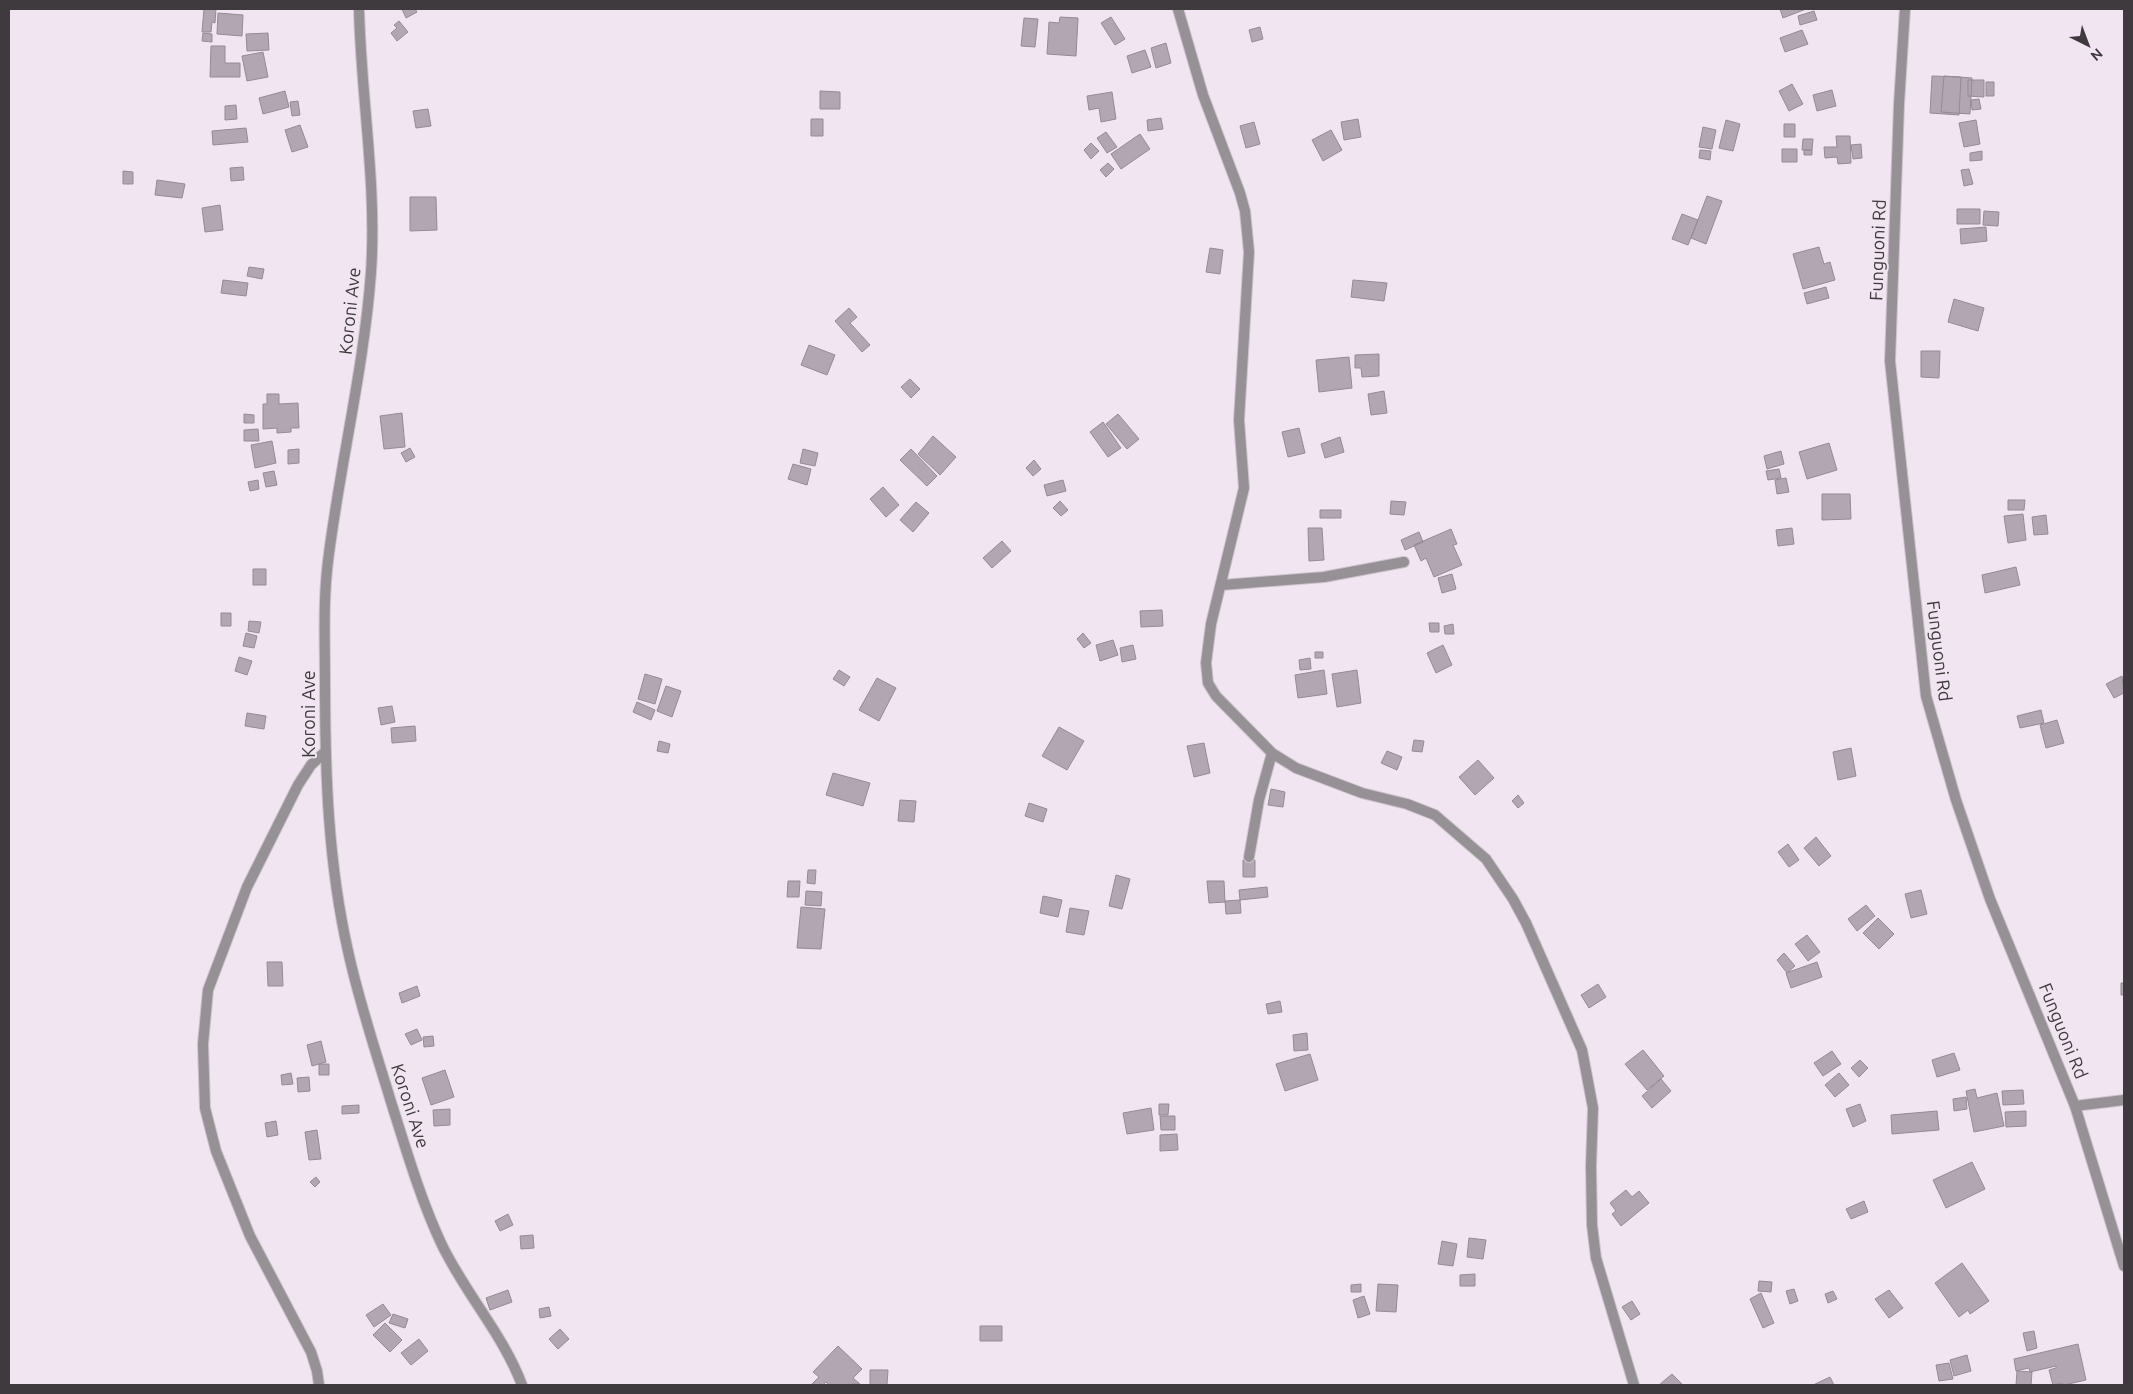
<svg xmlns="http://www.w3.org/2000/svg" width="2133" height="1394" viewBox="0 0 2133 1394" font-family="Ubuntu,sans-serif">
<rect width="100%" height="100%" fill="#f0e5f0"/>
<!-- building -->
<path fill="#b1a6b1" stroke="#958b95" d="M204,9H216L215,23L212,22L211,32H202Z
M402,9H415L417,12L406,18Z
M1780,9H1806L1783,18Z
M1814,11L1817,20L1800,25L1798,16Z
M218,13L243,15L242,36L217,34Z
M1060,17L1078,18L1076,56L1047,54L1049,22L1059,23Z
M1111,17L1125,39L1115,45L1101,23Z
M1024,18L1038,19L1035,47L1021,46Z
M399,21L408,32L397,41L391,33L397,28L394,25Z
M1260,27L1263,39L1252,42L1249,30Z
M1802,30L1808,44L1785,52L1780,38Z
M203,33L212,34V42L202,41Z
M268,33L269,50L247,51L246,34Z
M1166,43L1171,63L1156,68L1151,48Z
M211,46H225V63H240V77H210Z
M1145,50L1151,67L1132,73L1127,56Z
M263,52L268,77L247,81L242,56Z
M1932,76L1961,77L1959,115L1930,113Z
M1944,76L1972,78L1970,114L1941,112Z
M1968,80H1984V97L1968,96Z
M1986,82H1994V96H1986Z
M1792,84L1803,104L1789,111L1779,91Z
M1832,90L1836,106L1817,111L1813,95Z
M285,91L289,107L263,114L259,98Z
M820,91L840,92V109H820Z
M1112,92L1116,119L1101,122L1099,108L1089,110L1087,96Z
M1979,99L1981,109L1972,110L1971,100Z
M298,101L300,115L292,116L290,102Z
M236,105L237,119L225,120V106Z
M428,109L431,126L416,128L413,111Z
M1161,118L1163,129L1148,131L1147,120Z
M811,119H823V136H811Z
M1358,119L1361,137L1344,140L1341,122Z
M1726,120L1740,124L1733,151L1719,148Z
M1976,120L1980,144L1964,147L1959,123Z
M1254,122L1260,144L1246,148L1240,126Z
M1784,124H1795V137H1784Z
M300,125L308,147L292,152L285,130Z
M1703,127L1716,130L1712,149L1699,147Z
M246,128L248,142L213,145L212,131Z
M1331,130L1342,150L1323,161L1312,140Z
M1106,132L1117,147L1107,153L1097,138Z
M1140,134L1150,149L1121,169L1111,154Z
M1836,136H1850L1851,163L1838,164L1837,157L1825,158L1824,147H1837Z
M1803,139H1813L1812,150H1802Z
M1091,143L1099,151L1091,159L1084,150Z
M1861,144L1862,158L1853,159L1851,145Z
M1782,149H1797V162H1782Z
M1700,150L1711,151L1710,160L1699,158Z
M1804,150H1812V155H1804Z
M1982,151V160L1970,161V153Z
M1108,163L1114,169L1106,177L1100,170Z
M243,167L244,180L231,181L230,168Z
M1969,169L1973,184L1964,186L1961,170Z
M123,171L133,172V184H123Z
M157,180L185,184L182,198L155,195Z
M1707,196L1722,201L1706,244L1691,238Z
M410,197H436L437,230L410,231Z
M220,205L223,230L205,232L202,208Z
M1957,209H1980V224H1957Z
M1984,211L1999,212L1998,226L1983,225Z
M1682,214L1698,220L1688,245L1672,239Z
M1986,227L1987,241L1961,244L1960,229Z
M1819,247L1824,264L1830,262L1835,280L1803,289L1793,254Z
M1210,248L1223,250L1220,274L1206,272Z
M249,267L264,269L262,279L247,276Z
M223,280L248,283L246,296L221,293Z
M1353,280L1387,283L1384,301L1351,297Z
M1826,287L1829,298L1807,304L1804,293Z
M1954,299L1984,308L1978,331L1948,322Z
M849,308L857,317L850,323L870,345L862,352L835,321Z
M809,345L835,355L827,375L801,365Z
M1921,351H1940L1939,378L1921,377Z
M1379,354V376L1362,377L1361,368H1355V355Z
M1349,357L1352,388L1319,392L1316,360Z
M910,379L920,389L911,398L901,387Z
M1384,391L1387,413L1371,415L1368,394Z
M267,394H279V404L298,403L299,428H291V432L277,433V428L263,429V404H267Z
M402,413L405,447L384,449L380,416Z
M244,414L254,415V423H244Z
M1118,414L1139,439L1127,449L1106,424Z
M1103,422L1121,448L1108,457L1090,432Z
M1299,428L1305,453L1288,457L1282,432Z
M258,429L259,441H244V430Z
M933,436L956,457L940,475L918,454Z
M1340,437L1344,452L1325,458L1321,444Z
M272,441L276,463L255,468L251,445Z
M1829,443L1837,470L1807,479L1799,452Z
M410,448L415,457L406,462L401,453Z
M299,449V463L288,464V450Z
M803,449L818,453L815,466L800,463Z
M911,449L937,476L927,486L900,460Z
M1781,451L1784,464L1767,469L1764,456Z
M1034,460L1041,469L1033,476L1026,468Z
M793,464L811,469L807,485L788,479Z
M1779,469L1781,478L1768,480L1766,471Z
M274,471L277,485L266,487L263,473Z
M1786,478L1789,492L1777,494L1775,480Z
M258,480L259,489L250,491L248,482Z
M1063,480L1066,491L1047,496L1044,485Z
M883,487L899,505L886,517L870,499Z
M1822,494H1850L1851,519L1822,520Z
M2008,500H2025L2024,510H2008Z
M1060,501L1068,510L1061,516L1053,508Z
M1391,501L1406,502L1404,515L1390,514Z
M916,502L929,513L913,532L900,520Z
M1320,510H1341V518H1320Z
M2023,514L2026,540L2008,543L2004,516Z
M2046,515L2048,534L2034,535L2032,517Z
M1308,528H1322L1324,560L1309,561Z
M1792,528L1794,544L1778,546L1776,530Z
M1451,529L1457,544L1453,545L1462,565L1434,577L1426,558L1421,561L1414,545Z
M1419,532L1423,542L1405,550L1401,540Z
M1002,541L1011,551L992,568L983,558Z
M2016,567L2020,585L1985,593L1982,575Z
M253,569H266V585H253Z
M1452,574L1456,589L1442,593L1438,578Z
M1162,610L1163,626L1141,627L1140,611Z
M221,613H231V626H221Z
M249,621L261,622L259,633L248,631Z
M1429,623H1439V632H1430Z
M1453,624L1454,634H1445L1444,626Z
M246,633L257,636L254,648L243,646Z
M1083,633L1091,643L1084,648L1077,639Z
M1113,640L1118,655L1100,661L1096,645Z
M1133,645L1136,659L1122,662L1120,648Z
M1443,645L1452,665L1436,673L1427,653Z
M1315,652H1323V658H1315Z
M239,657L252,661L247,675L235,671Z
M1310,658L1311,669L1300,670L1299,660Z
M839,670L850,677L844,686L833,679Z
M1324,670L1327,694L1298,698L1295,675Z
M1357,670L1361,703L1337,707L1332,674Z
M645,674L662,679L655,704L638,699Z
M2122,676L2124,693L2114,698L2106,684Z
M877,678L896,688L879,721L859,710Z
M666,686L681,691L672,717L657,711Z
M637,702L655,710L651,720L633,712Z
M392,706L395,722L381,725L378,708Z
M2041,710L2044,723L2020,728L2017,716Z
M247,713L266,716L264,729L245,726Z
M2057,720L2064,743L2046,748L2040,725Z
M415,726L416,741L392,743L391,728Z
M1059,727L1084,741L1067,770L1042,756Z
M1414,740L1424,741L1422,752L1412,751Z
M659,741L670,744L668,753L657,751Z
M1204,743L1210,773L1194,777L1187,746Z
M1851,748L1856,776L1838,780L1833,752Z
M1387,751L1402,757L1397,770L1381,763Z
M1478,760L1494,778L1475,795L1459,777Z
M833,773L870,783L863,806L826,795Z
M1271,789L1285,792L1283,807L1268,805Z
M1518,795L1524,803L1518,808L1512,801Z
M900,800L916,801L914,822L898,821Z
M1029,803L1047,809L1043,822L1025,816Z
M1816,837L1831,856L1819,866L1804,848Z
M1788,844L1799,860L1789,867L1778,852Z
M1243,860H1255V877H1243Z
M808,870H816L815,884L807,883Z
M1116,875L1130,879L1122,909L1109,906Z
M788,881H800L799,897H787Z
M1207,881H1224L1225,902L1209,903Z
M1267,887L1268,897L1240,900L1239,890Z
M1921,890L1927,914L1911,918L1905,894Z
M806,891L822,892L821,906L805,905Z
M1043,896L1062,900L1058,917L1040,913Z
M1240,900L1241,913L1226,914L1225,901Z
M1866,905L1875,916L1857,931L1848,919Z
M801,907L825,909L821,949L797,948Z
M1070,908L1089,911L1084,935L1066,932Z
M1878,918L1894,934L1879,949L1863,933Z
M1807,935L1820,952L1808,961L1795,944Z
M1784,953L1795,966L1787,973L1777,960Z
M267,962H282L283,986H268Z
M1817,962L1822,977L1791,988L1786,973Z
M2121,983H2124V995H2121Z
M1598,984L1606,997L1589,1008L1581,995Z
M417,986L420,996L402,1003L399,993Z
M1280,1001L1282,1012L1268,1014L1266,1004Z
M417,1029L422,1040L411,1045L405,1034Z
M1307,1033L1308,1050L1294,1051L1293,1035Z
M433,1036L434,1046L424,1047L423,1037Z
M321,1041L326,1062L312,1066L307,1045Z
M1643,1050L1664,1076L1647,1090L1625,1064Z
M1832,1051L1841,1064L1823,1076L1814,1063Z
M1954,1053L1960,1070L1937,1077L1932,1060Z
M1310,1054L1318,1080L1285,1091L1276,1064Z
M1860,1060L1868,1068L1859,1077L1851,1068Z
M319,1064H329V1075H319Z
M445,1070L454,1097L431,1105L422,1078Z
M291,1073L293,1084L282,1085L281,1075Z
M1839,1073L1849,1085L1835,1097L1825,1085Z
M309,1077L310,1091L298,1092L297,1078Z
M1661,1079L1671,1091L1652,1108L1642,1096Z
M1975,1089L1977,1098L1997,1093L2004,1126L1974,1132L1966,1091Z
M2023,1090L2024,1104L2003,1105L2002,1091Z
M1966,1097L1967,1109L1954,1111L1953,1099Z
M1159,1104H1169L1168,1115H1159Z
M1860,1104L1866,1121L1853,1127L1846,1109Z
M359,1105V1113L342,1114V1106Z
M1151,1108L1154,1130L1127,1134L1123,1113Z
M450,1109V1125L434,1126L433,1110Z
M1937,1111L1939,1130L1892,1134L1891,1115Z
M2026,1111V1126L2006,1127L2005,1112Z
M1160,1116H1175V1130H1161Z
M276,1121L278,1135L267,1137L265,1123Z
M317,1130L321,1159L309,1160L305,1132Z
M1177,1134L1178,1150L1160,1151V1135Z
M1972,1162L1985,1189L1946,1208L1933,1180Z
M316,1177L320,1182L315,1187L310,1182Z
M1626,1190L1632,1197L1639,1191L1649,1203L1621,1226L1612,1214L1616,1211L1610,1203Z
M1864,1201L1868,1212L1851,1219L1846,1209Z
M508,1214L513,1225L500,1231L495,1221Z
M533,1235L534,1248L521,1249L520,1236Z
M1469,1238L1486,1240L1483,1259L1467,1257Z
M1442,1241L1457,1244L1453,1266L1438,1264Z
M1962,1263L1989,1301L1970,1314L1968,1310L1959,1317L1935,1283Z
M1475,1274V1286H1460V1275Z
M1759,1281L1772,1282L1771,1292L1758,1291Z
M1361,1284V1292H1351V1285Z
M1378,1284L1398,1285L1396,1312L1376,1311Z
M1794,1289L1798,1301L1790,1304L1786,1291Z
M508,1290L512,1302L490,1310L486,1298Z
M1889,1290L1903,1308L1889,1318L1875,1299Z
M1833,1291L1837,1299L1828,1303L1825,1294Z
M1761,1293L1774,1323L1763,1328L1750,1299Z
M1364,1296L1370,1314L1358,1318L1353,1300Z
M1632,1301L1640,1314L1631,1320L1622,1307Z
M383,1304L391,1315L374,1327L366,1315Z
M549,1307L551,1316L540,1318L539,1309Z
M393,1314L408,1319L405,1328L389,1323Z
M385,1323L402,1340L390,1352L373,1335Z
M980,1326H1002V1341H980Z
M560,1329L569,1339L558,1349L549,1339Z
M2034,1331L2037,1348L2027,1351L2023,1333Z
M419,1339L428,1351L411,1365L401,1353Z
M2078,1344L2086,1380L2064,1385L2062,1383L2053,1385L2049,1370L2056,1368V1366L2030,1372L2029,1368L2016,1371L2014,1359Z
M838,1346L862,1369L853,1378L860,1384L829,1385L826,1382L823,1385H811L819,1377L813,1372Z
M1967,1355L1971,1371L1954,1376L1950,1360Z
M1949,1363L1953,1379L1939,1381L1936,1365Z
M870,1370H888L887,1385H870Z
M2017,1371L2032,1372L2031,1385H2016Z
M1672,1374L1683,1385H1659Z
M1830,1377L1834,1385H1813Z"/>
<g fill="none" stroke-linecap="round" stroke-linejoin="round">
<!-- minor casing -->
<g stroke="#ccc3cc" stroke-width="12">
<path id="minor" d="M359,9C361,97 377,184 371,272C364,369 340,464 328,561C323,602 325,640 325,682C325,772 328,863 348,951C359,1002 376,1052 391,1102C406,1149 420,1198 441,1243C464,1292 503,1334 522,1385
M1178,9L1203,95L1240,193L1245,211L1249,252L1239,420L1244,488L1211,624L1206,663L1208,683L1216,696L1272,753L1296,768L1362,793L1407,804L1435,815L1486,859L1513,899L1526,923L1582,1050L1593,1108L1591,1166L1592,1225L1596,1258L1634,1385
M1222,585L1324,577L1404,562
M1249,857L1259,800L1272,753
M2075,1106L2124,1100
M319,1385L317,1371L311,1352L250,1236L216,1151L205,1108L203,1044L208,990L247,887L298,785L311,765L325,752"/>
</g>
<!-- tertiary casing -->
<g stroke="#ccc3cc" stroke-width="12">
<path id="tertiary" d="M1905,9L1899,104L1890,361L1926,696L1956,800L1990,899L2075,1106L2124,1266"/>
</g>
<!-- minor -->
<use href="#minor" stroke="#959195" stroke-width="10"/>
<!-- tertiary -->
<use href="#tertiary" stroke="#959195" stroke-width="10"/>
</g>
<g text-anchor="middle" stroke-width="4" stroke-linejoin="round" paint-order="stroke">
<!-- street labels -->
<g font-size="18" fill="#3e3a3e" stroke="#f0e5f0">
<text transform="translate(1878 250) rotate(-88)" y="6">Funguoni Rd</text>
<text transform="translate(350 311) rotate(-84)" y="6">Koroni Ave</text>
<text transform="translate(1939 651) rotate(83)" y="6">Funguoni Rd</text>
<text transform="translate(309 714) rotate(-90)" y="6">Koroni Ave</text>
<text transform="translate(2063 1031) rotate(68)" y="6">Funguoni Rd</text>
<text transform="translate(410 1106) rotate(72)" y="6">Koroni Ave</text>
</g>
</g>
<!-- border -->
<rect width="2133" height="1394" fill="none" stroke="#3e3a3e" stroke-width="20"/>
<!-- north arrow -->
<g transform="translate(2088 45) rotate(138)" stroke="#f0e5f0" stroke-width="4" paint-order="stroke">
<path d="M0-4L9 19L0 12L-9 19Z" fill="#3e3a3e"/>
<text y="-8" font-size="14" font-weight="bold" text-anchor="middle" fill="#3e3a3e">N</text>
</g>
</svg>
